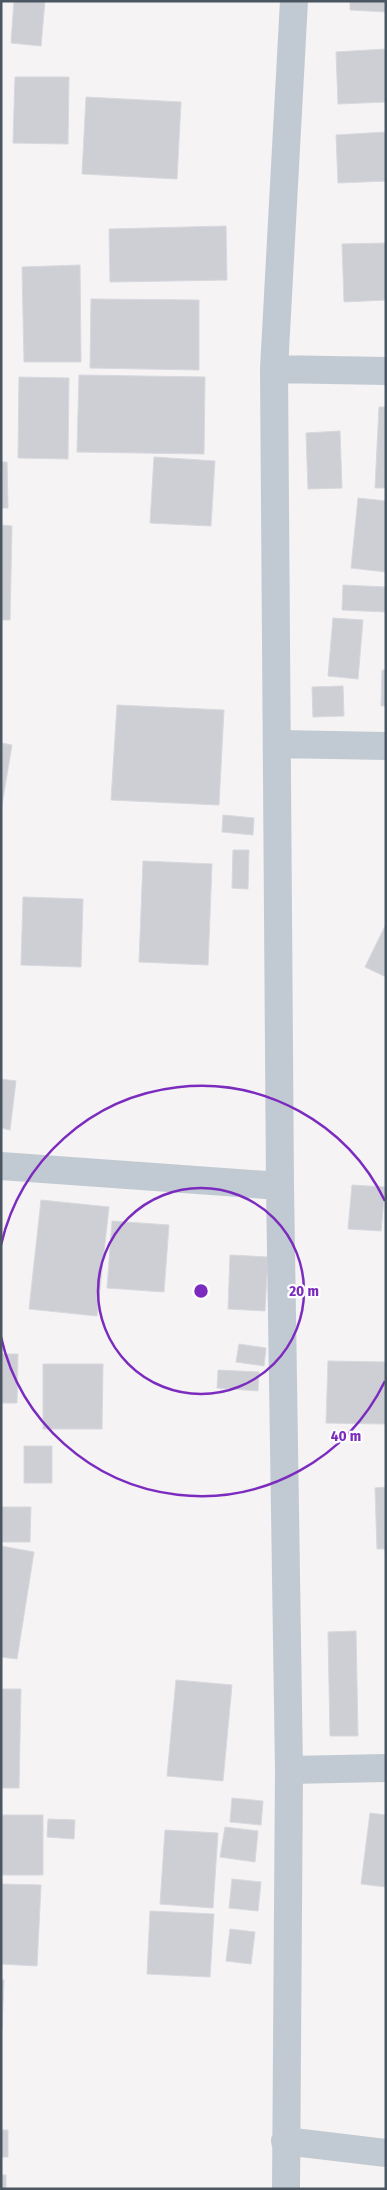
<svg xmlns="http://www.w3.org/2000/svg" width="387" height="2190" viewBox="0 0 387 2190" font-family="'Fira Sans Condensed',sans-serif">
<rect width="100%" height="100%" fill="#f5f3f3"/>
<!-- building -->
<path fill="#cdcfd5" stroke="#d7d9de" d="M14,1H45L41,46L11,43Z
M350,1H386V12L350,10Z
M386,49V102L338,104L336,52Z
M15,77H69L68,144L13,143Z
M86,97L181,102L177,179L82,174Z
M386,132V181L338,183L336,135Z
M226,226L227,280L110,282L109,229Z
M386,243V300L344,302L342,244Z
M80,265L81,362H24L22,267Z
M91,299L199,300V370L90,368Z
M79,375L205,377L204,454L77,452Z
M19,377L69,378L68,459L18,458Z
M379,407H386V488H375Z
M340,431L342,488L308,489L306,433Z
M154,457L215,461L211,526L150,523Z
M1,462H7L8,508H1Z
M358,498L386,501V572L351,568Z
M1,525L12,526L10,620H1Z
M343,585L386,587V612L342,610Z
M333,618L363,620L358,679L328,676Z
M382,670H386V706H381Z
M343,686L344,716L313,717L312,687Z
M117,705L224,710L219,805L111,800Z
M1,743L12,745L1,811Z
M223,815L254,818L253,835L222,832Z
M233,850H249L248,889L232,888Z
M143,861L212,864L208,965L139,962Z
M23,897L83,899L81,967L21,965Z
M386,924V977L365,967Z
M1,1079L16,1081L10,1130L1,1128Z
M352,1185L385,1187L381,1231L348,1229Z
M41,1200L109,1207L97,1316L29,1309Z
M112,1221L169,1225L164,1292L107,1288Z
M230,1255L268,1257L265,1311L228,1309Z
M239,1344L266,1348L264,1366L236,1362Z
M1,1354H18L17,1403H1Z
M328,1361L386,1362V1424L326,1423Z
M43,1364H103L102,1429H43Z
M218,1370L259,1372L258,1391L217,1388Z
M24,1446H52V1483H24Z
M386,1487V1566L385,1549H377L375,1488Z
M1,1507H31L30,1542H1Z
M1,1546L34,1552L17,1659L1,1657Z
M356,1631L358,1736H330L328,1632Z
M176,1680L232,1685L223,1781L167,1776Z
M1,1689H21L19,1788H1Z
M232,1798L263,1801L261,1825L230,1822Z
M370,1813L386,1815V1887L361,1884Z
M1,1815H43V1875H1Z
M48,1819L75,1820L74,1839L47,1837Z
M225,1827L258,1831L255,1862L220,1857Z
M165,1830L218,1833L213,1908L160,1904Z
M232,1879L261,1882L258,1911L229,1908Z
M1,1884L41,1885L37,1966L1,1964Z
M150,1911L214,1914L210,1977L147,1974Z
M230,1929L255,1932L251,1964L226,1961Z
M1,1980H4L2,2030H1Z
M1,2130H8V2157H1Z
M1,2175H6V2189H1Z"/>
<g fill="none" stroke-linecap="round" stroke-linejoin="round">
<!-- minor -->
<path stroke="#c1cad2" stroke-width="28" d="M274,369L386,371
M277,744L386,746
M1,1166L280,1186
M289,1770L386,1768
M285,2141L386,2153
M286,2189L289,1770L280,1186L274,369L294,1"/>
</g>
<!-- distance rings -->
<g fill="none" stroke="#7b2cbf" stroke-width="2.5">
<circle cx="201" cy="1291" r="103"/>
<path d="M385 1381A205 205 0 0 1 1 1337M1 1245A205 205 0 0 1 385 1201"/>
</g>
<circle cx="201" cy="1291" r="8" fill="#7b2cbf" stroke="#fff" stroke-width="2.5"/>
<g font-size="15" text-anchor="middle" font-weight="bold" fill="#7b2cbf" stroke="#fff" stroke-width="4.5" stroke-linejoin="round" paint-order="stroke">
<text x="304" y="1296">20 m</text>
<text x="346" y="1441">40 m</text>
</g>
<!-- border -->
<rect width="387" height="2190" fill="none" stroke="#4a5661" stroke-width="5"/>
</svg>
